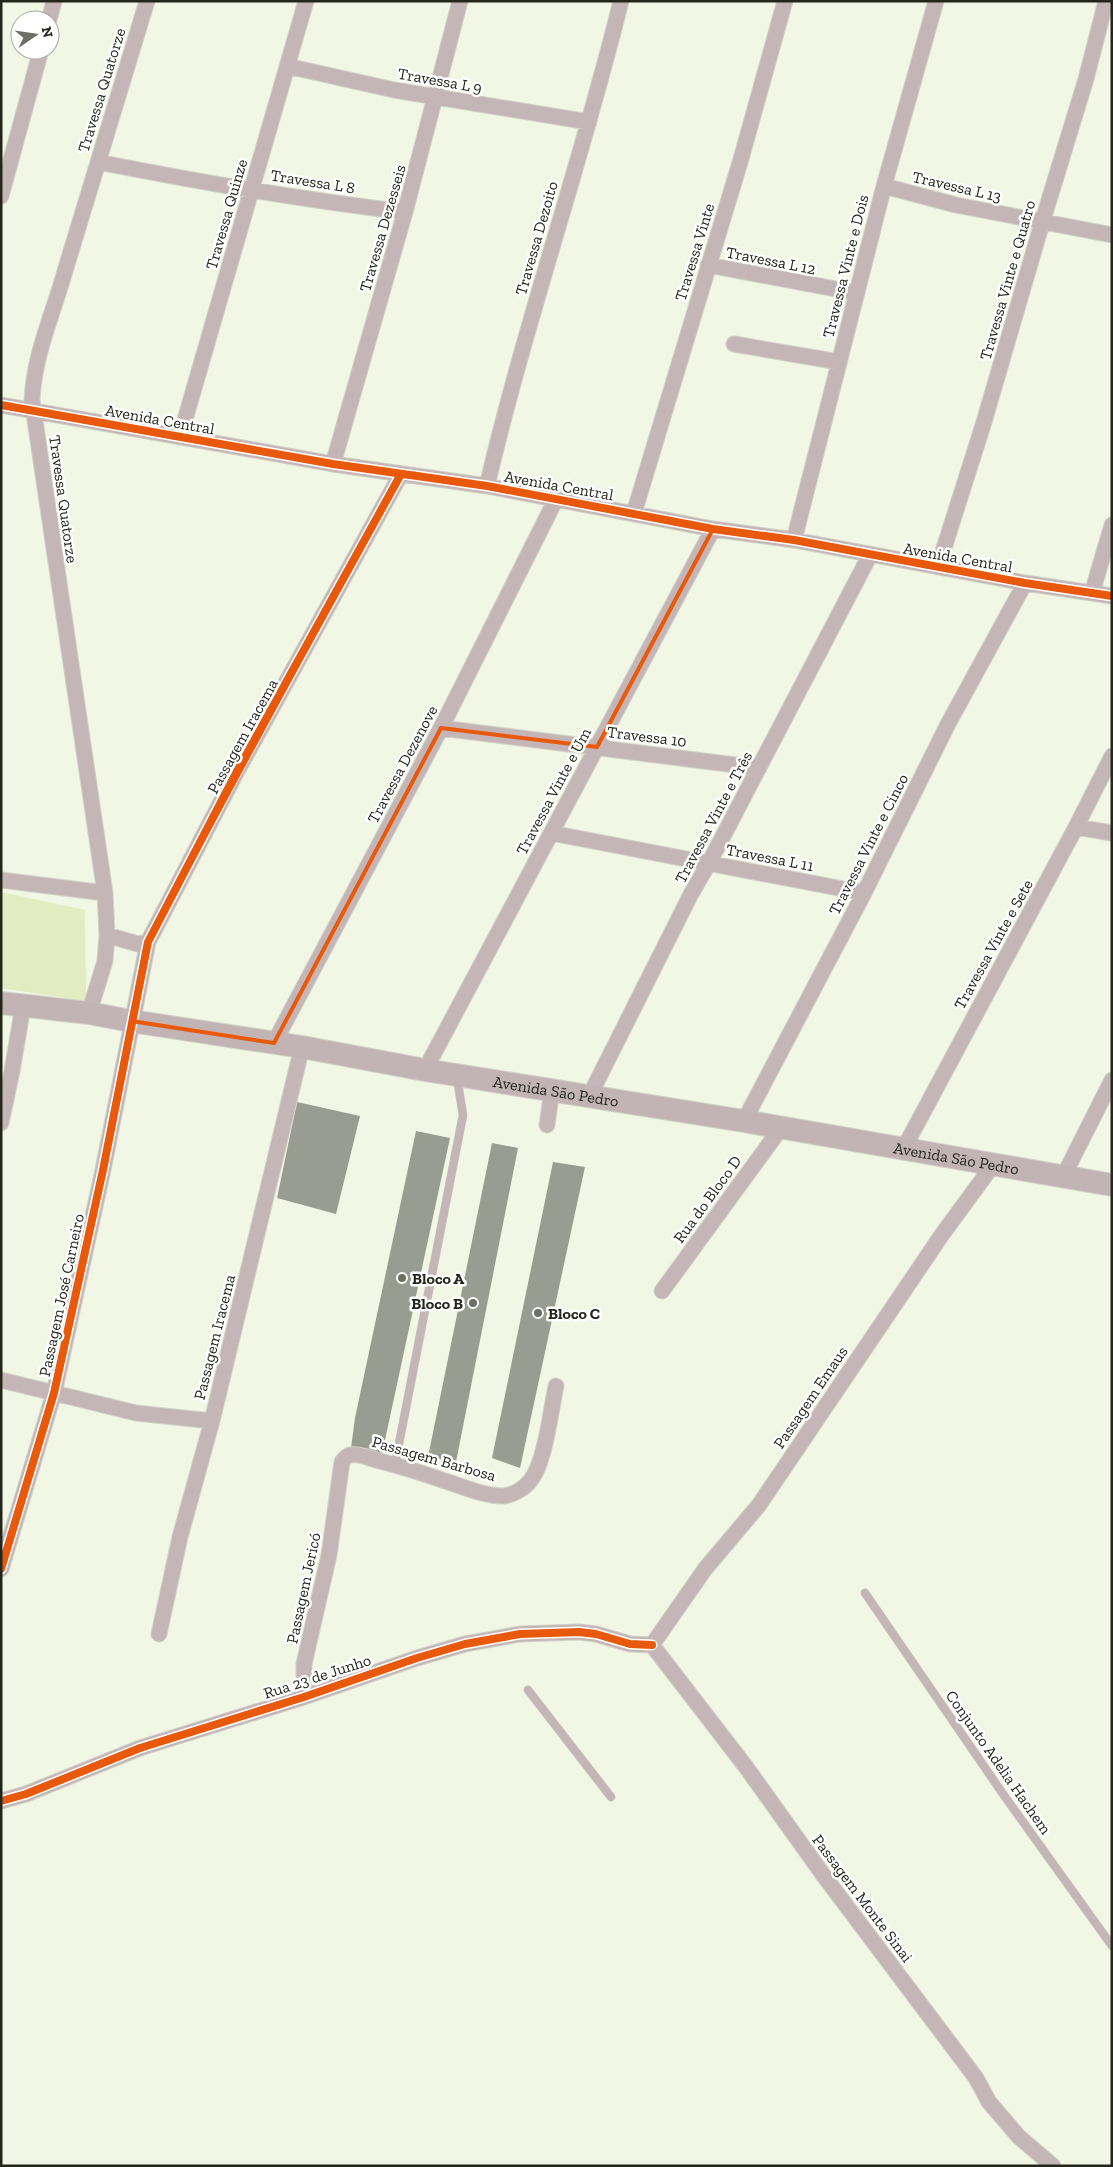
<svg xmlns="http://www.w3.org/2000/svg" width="1113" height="2167" viewBox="0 0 1113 2167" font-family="'Zilla Slab',serif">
<rect width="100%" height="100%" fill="#f2f6e5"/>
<!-- green -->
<path fill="#e3ecc1" d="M1,892L85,910L86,1001L1,988Z"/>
<!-- building -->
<path fill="#999c90" d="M297,1102L360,1116L336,1214L277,1198Z
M416,1131L450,1138L382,1454L351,1448L355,1418Z
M492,1143L518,1148L456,1462L428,1457Z
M553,1162L585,1167L520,1468L492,1458Z"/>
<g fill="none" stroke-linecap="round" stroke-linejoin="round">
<!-- lane casing -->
<g stroke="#d0d3c7" stroke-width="9">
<path id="lane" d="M395,1464L463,1115L457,1078
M865,1593L1003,1794L1112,1946
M528,1690L611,1797"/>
</g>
<!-- street casing -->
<g stroke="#d0d3c7" stroke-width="17">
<path id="street" d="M49,20L54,1
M287,66L394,90L589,122
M98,162C199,182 302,200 405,212
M884,186L956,205L1112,235
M1,196L41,50
M708,265L857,293
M734,344L839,362
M1,405L333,464L487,486L713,529L794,540L1025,583L1112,596
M180,437L306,1
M333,464L405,212L460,1
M487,486C525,323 581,164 621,1
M634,513L741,159L785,1
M794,540L884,186L936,1
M938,567L984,422L1042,223L1086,79L1106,1
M1092,593L1112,525
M441,728L759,768
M1076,827L1112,833
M551,833L864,893
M1,880L105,893
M107,935L138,944L148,942
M89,1013L105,961L107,935L105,893L32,400C34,355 53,314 65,271C92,181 119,91 147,1
M274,1043L441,728L556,499
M425,1070L713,529
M589,1097L691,894L709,863L870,555
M744,1121L864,893L948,724L1025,583
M1,1123L12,1071L23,1006
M547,1125L552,1090
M904,1148L1076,827L1112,756
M1063,1177L1112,1080
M662,1291L781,1128
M1,1380L136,1413L212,1421
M1,1569L54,1393L103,1170L148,942L235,775L401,474
M159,1634L180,1537L212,1421L302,1047
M652,1645L746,1767L824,1876L976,2078L989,2102L1019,2137L1053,2166
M652,1645L705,1569L759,1505L941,1236L993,1165
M304,1697V1664L329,1555L342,1462C344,1459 346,1456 350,1455C358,1453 369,1458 376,1460C400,1466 422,1473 445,1481C464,1487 484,1496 504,1496C513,1495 525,1488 530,1481C545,1464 551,1409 556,1386
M1,1801L26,1794L140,1748L304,1697L417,1658L465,1644L520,1634L579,1632L596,1634L630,1644L652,1645"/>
</g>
<!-- secondary casing -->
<g stroke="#d0d3c7" stroke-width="24">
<g id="secondary">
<path id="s1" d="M1,1003L89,1013L131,1021L302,1047L425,1070L744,1121L1112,1185"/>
</g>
</g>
<!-- lane -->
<use href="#lane" stroke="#c4b5b7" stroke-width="8"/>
<!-- street -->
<use href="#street" stroke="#c4b5b7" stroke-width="15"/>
<!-- secondary -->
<use href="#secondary" stroke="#c2b3b4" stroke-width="22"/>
<!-- cycleway casing -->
<g stroke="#fff" stroke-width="11">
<path id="cycleway" d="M1,405L333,464L487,486L713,529L794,540L1025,583L1112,596
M1,1569L54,1393L103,1170L148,942L235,775L401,474
M1,1801L26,1794L140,1748L304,1697L417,1658L465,1644L520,1634L579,1632L596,1634L630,1644L652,1645"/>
</g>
<!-- cycleway -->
<use href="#cycleway" stroke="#e8590c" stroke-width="8"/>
</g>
<!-- marked area -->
<path fill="none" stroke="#e8590c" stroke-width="4" stroke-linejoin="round" d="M401,474L487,486L713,529L597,747L441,728L274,1043L131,1021L148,942Z"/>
<!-- markers -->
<g fill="#6c6f62" stroke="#fff" stroke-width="2">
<circle cx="402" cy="1278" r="5"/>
<circle cx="473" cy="1303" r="5"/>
<circle cx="538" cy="1313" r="5"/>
</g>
<g text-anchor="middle" stroke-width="5" stroke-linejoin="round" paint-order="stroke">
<!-- street labels -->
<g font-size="16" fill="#24261c" stroke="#fff">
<text transform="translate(440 80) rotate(10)" y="6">Travessa L 9</text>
<text transform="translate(101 90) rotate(-73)" y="6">Travessa Quatorze</text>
<text transform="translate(313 181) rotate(9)" y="6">Travessa L 8</text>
<text transform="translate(957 186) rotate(13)" y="6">Travessa L 13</text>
<text transform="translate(226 214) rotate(-74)" y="6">Travessa Quinze</text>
<text transform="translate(382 228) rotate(-74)" y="6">Travessa Dezesseis</text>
<text transform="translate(536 238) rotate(-74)" y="6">Travessa Dezoito</text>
<text transform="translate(694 252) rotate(-73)" y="6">Travessa Vinte</text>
<text transform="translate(771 260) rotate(11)" y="6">Travessa L 12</text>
<text transform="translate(845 266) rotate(-76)" y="6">Travessa Vinte e Dois</text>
<text transform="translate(1007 280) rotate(-74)" y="6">Travessa Vinte e Quatro</text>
<text transform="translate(160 419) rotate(10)" y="6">Avenida Central</text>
<text transform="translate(559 485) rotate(10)" y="6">Avenida Central</text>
<text transform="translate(64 499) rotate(82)" y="6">Travessa Quatorze</text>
<text transform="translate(958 557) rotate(10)" y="6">Avenida Central</text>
<text transform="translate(242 736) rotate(-61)" y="6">Passagem Iracema</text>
<text transform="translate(647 736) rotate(7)" y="6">Travessa 10</text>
<text transform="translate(402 764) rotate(-62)" y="6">Travessa Dezenove</text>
<text transform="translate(553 791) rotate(-62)" y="6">Travessa Vinte e Um</text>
<text transform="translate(713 817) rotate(-62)" y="6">Travessa Vinte e Três</text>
<text transform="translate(868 844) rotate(-63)" y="6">Travessa Vinte e Cinco</text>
<text transform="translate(770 857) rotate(11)" y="6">Travessa L 11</text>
<text transform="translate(993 944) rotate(-61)" y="6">Travessa Vinte e Sete</text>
<text dy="6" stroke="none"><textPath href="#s1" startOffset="562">Avenida São Pedro</textPath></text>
<text dy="6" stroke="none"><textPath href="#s1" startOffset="968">Avenida São Pedro</textPath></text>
<text transform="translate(707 1199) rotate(-54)" y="6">Rua do Bloco D</text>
<text transform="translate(61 1295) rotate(-78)" y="6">Passagem José Carneiro</text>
<text transform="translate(214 1337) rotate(-76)" y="6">Passagem Iracema</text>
<text transform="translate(810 1397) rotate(-56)" y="6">Passagem Emaus</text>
<text transform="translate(434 1458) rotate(16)" y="6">Passagem Barbosa</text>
<text transform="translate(303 1588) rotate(-78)" y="6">Passagem Jericó</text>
<text transform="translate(317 1676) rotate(-18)" y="6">Rua 23 de Junho</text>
<text transform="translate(999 1762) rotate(55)" y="6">Conjunto Adelia Hachem</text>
<text transform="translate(863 1898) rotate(53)" y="6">Passagem Monte Sinai</text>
</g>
<!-- poi labels -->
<g font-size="16" font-weight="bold" fill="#24261c" stroke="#fff" text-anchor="start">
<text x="412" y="1284">Bloco A</text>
<text x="463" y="1309" text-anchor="end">Bloco B</text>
<text x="548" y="1319">Bloco C</text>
</g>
</g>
<!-- border -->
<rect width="1113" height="2167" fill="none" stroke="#24261c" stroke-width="5"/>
<!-- north arrow -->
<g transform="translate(35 35) rotate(77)"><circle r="24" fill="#ffffff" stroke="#a7a8a4"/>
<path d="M0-4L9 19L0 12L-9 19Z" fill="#6c6f62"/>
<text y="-8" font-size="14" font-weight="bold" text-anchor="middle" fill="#24261c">N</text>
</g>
</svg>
